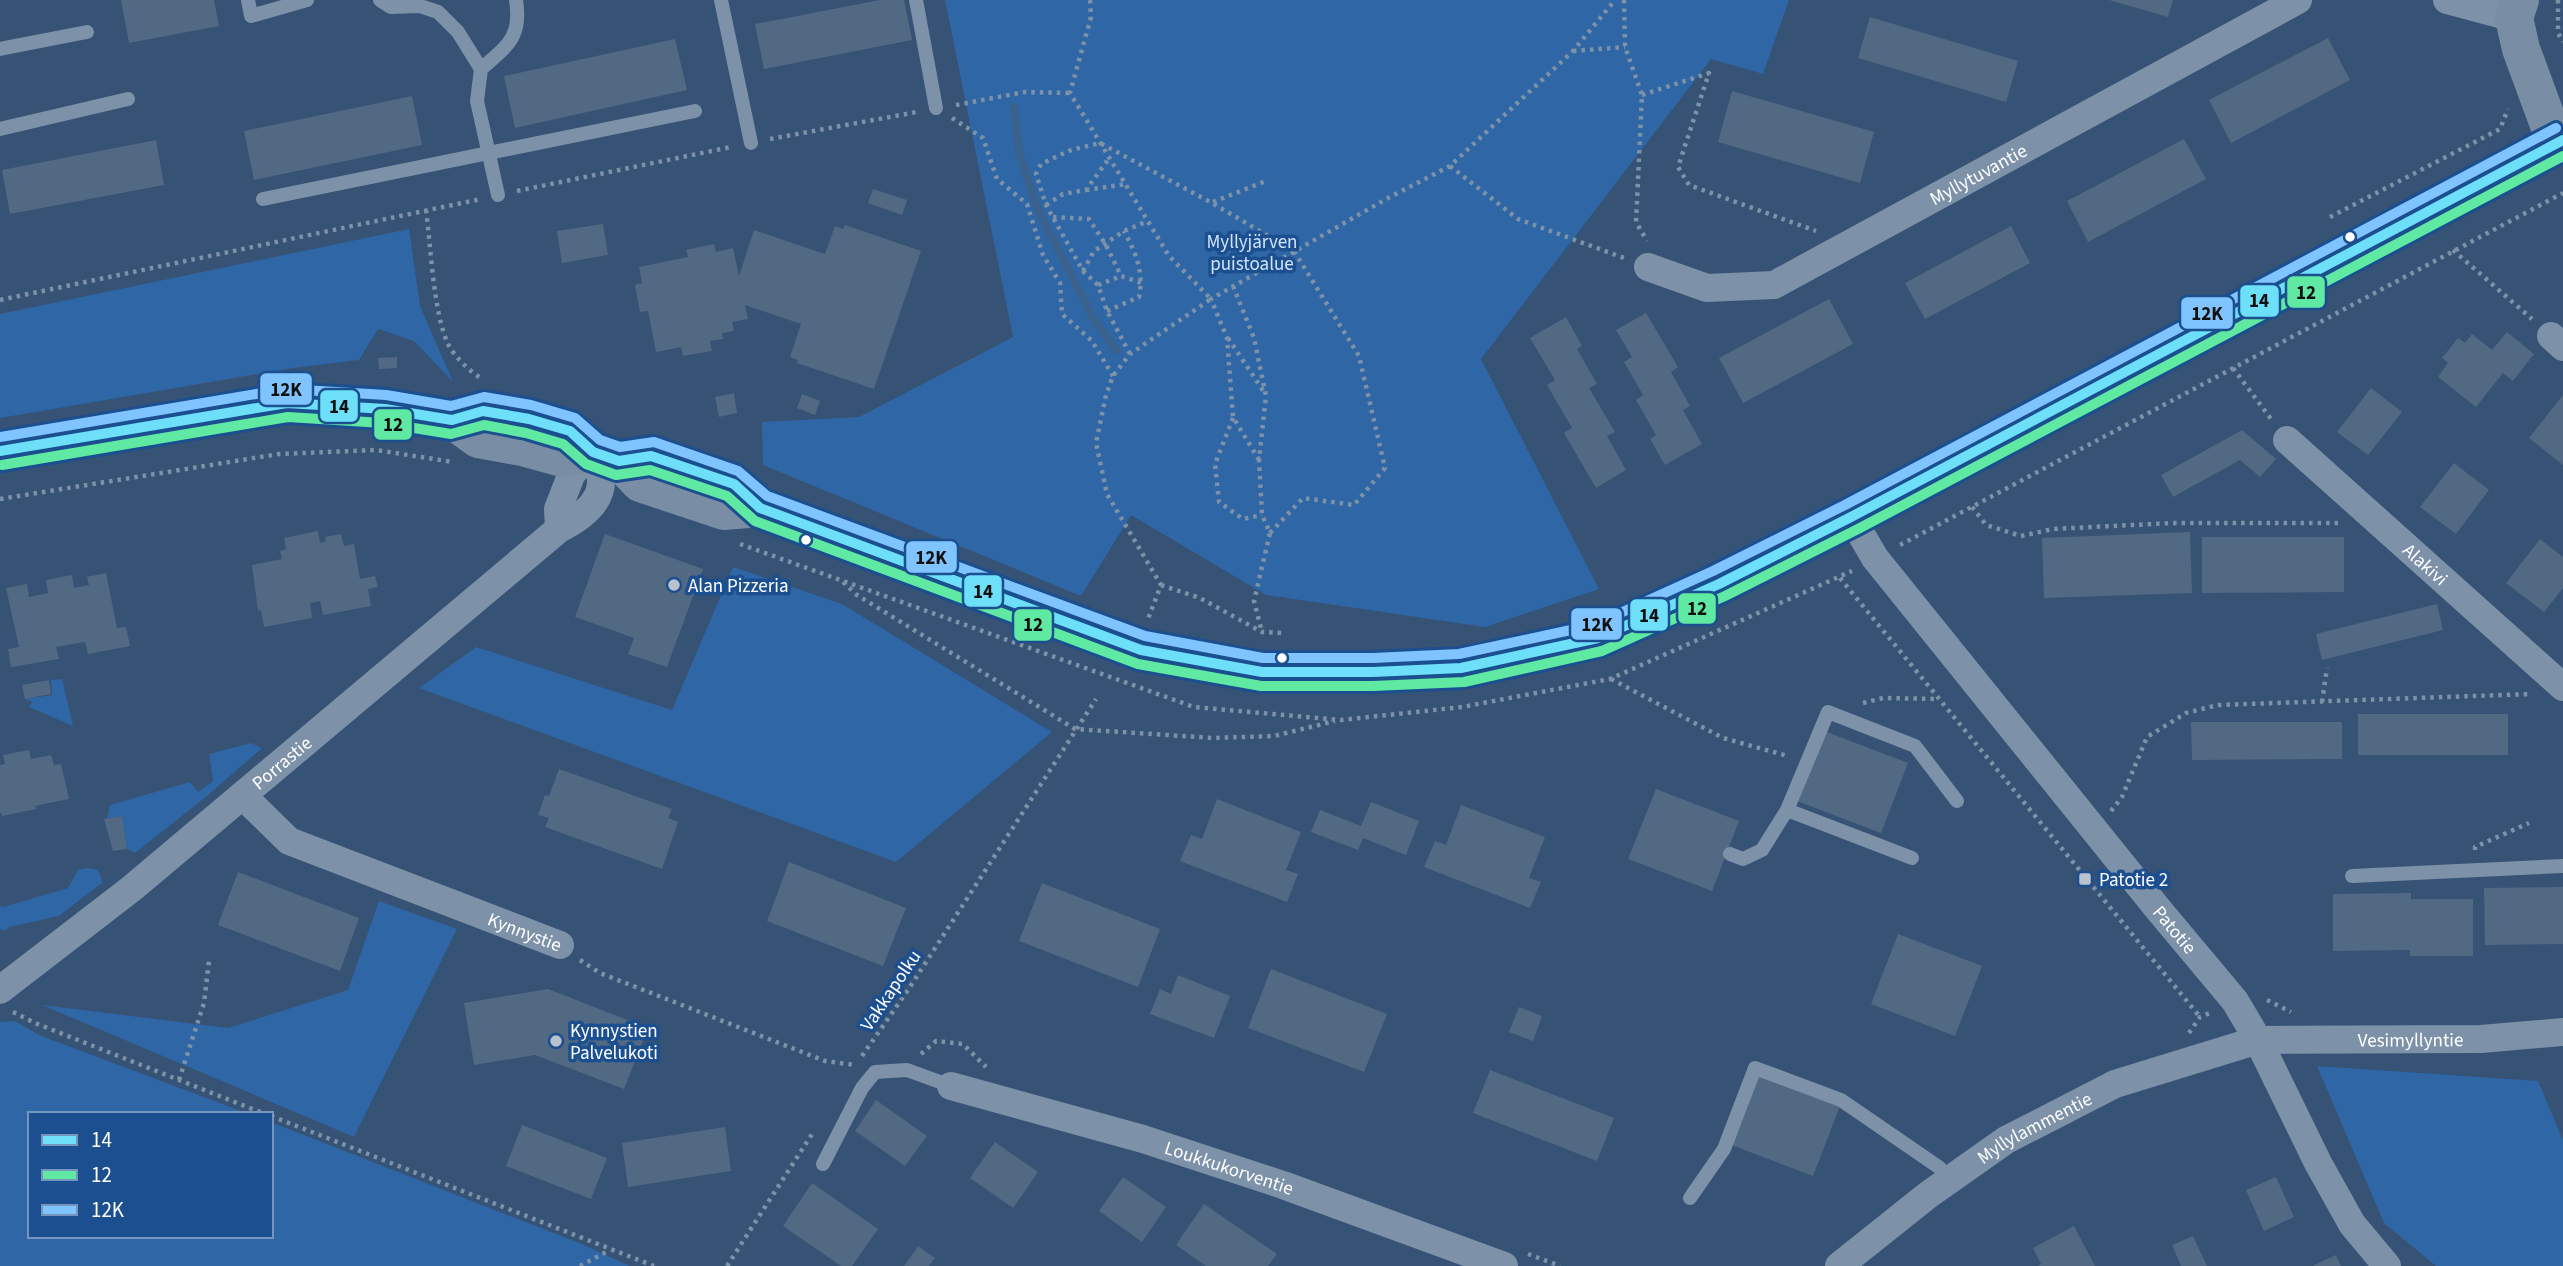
<svg xmlns="http://www.w3.org/2000/svg" width="2563" height="1266" viewBox="0 0 2563 1266" font-family="'Source Sans 3',sans-serif">
<rect width="100%" height="100%" fill="#365274"/>
<!-- green -->
<path fill="#2f66a5" d="M945,0H1789L1763,74L1711,59L1481,359L1599,589L1485,627L1266,595L1131,515L1081,596L763,465L762,422L859,417L1013,337Z
M409,229L420,306L453,382L414,341L378,329L359,360L293,368L0,418V314Z
M733,567L842,604L1052,732L896,862L419,688L476,647L672,710Z
M62,679L73,726L29,707L32,702L24,699L52,695L51,680Z
M251,743L262,748L207,796L135,853L127,849L122,816L107,819L110,805L190,782L198,792L213,781L209,754Z
M87,868L98,870L103,882L59,916L9,927L5,931L0,929V906L3,907L68,888L78,870Z
M379,901L457,929L354,1137L42,1005L228,1028L348,990Z
M15,1021L39,1035L249,1114H30V1236H271V1122L579,1243L630,1266H0V1022Z
M2317,1066L2538,1081L2563,1140V1266H2436L2384,1223Z"/>
<g fill="none" stroke-linecap="round" stroke-linejoin="round">
<!-- stream -->
<path stroke="#3b618d" stroke-width="8" d="M1014,107L1019,152L1038,210L1093,318L1116,350"/>
</g>
<!-- building -->
<path fill="#526984" d="M121,0H214L219,26L129,43Z
M880,0H904L912,40L764,69L755,24Z
M2109,0H2173L2168,17Z
M1870,17L2018,61L2006,102L1858,58Z
M2328,38L2350,80L2231,143L2209,100Z
M675,39L687,90L515,128L504,76Z
M1732,91L1874,132L1860,183L1718,142Z
M412,96L422,145L254,180L244,131Z
M2184,139L2206,179L2088,242L2067,201Z
M156,140L164,185L10,214L2,170Z
M873,189L907,200L902,215L868,203Z
M603,224L608,255L562,263L557,231Z
M845,225L921,251L874,389L797,363L798,360L790,357L801,324L745,305L748,319L732,322L734,331L722,333L723,339L710,341L712,351L683,356L681,347L656,352L648,311L640,312L635,285L642,283L639,267L688,257L686,250L714,244L716,252L733,248L739,276L754,230L825,254L835,226L843,229Z
M2011,226L2030,263L1925,319L1905,283Z
M1829,299L1853,344L1743,403L1719,358Z
M1646,313L1678,367L1671,372L1690,406L1683,410L1702,444L1665,465L1650,439L1656,435L1636,400L1643,395L1624,362L1632,357L1616,330Z
M1566,317L1582,346L1577,349L1597,384L1589,388L1615,432L1607,436L1626,470L1596,488L1564,433L1572,428L1547,385L1555,380L1530,338Z
M2507,332L2534,354L2513,381L2503,373L2476,407L2438,377L2448,363L2442,358L2458,338L2465,343L2472,334L2492,350Z
M397,357V368L379,369L378,358Z
M2371,388L2402,412L2368,455L2337,432Z
M734,393L737,413L719,417L715,397Z
M802,394L820,401L815,415L797,408Z
M2563,395V465L2529,438Z
M2242,430L2276,459L2260,477L2240,460L2173,497L2161,475Z
M2454,463L2489,490L2456,534L2420,507Z
M318,531L320,543L326,541L325,537L341,534L344,546L354,544L360,579L375,576L378,587L368,589L371,606L323,615L320,601L310,603L312,618L264,627L261,610L258,611L252,565L282,559L280,551L286,549L284,538Z
M2190,532L2192,593L2044,598L2042,538Z
M605,534L703,569L667,667L628,654L634,638L575,617Z
M2202,537H2344V592L2202,593Z
M2540,539L2563,557V588L2544,612L2506,583Z
M106,573L117,628L126,627L130,646L88,654L85,642L56,647L59,659L11,667L8,649L19,647L6,588L27,584L29,597L48,593L46,580L72,575L74,588L89,585L87,577Z
M2437,604L2443,630L2322,660L2316,634Z
M49,680L51,694L25,699L22,685Z
M2358,714H2508V755H2358Z
M2191,722H2342V759L2192,760Z
M1824,731L1908,763L1881,833L1797,801Z
M29,750L31,759L51,755L54,765L61,764L69,799L35,806L36,809L2,816L0,812V765L5,764L3,755Z
M559,769L672,809L668,818L678,822L662,869L545,827L549,818L538,815L545,795L549,796Z
M1656,789L1739,821L1712,891L1628,859Z
M1217,799L1301,832L1286,870L1298,874L1287,902L1180,861L1191,835L1202,839Z
M1371,802L1419,821L1406,855L1363,838L1358,850L1311,832L1320,810L1361,826Z
M1461,805L1545,837L1529,878L1541,882L1530,908L1424,867L1435,841L1446,845Z
M122,816L127,849L113,851L104,819Z
M789,862L906,908L883,966L767,921Z
M238,872L359,918L340,971L218,925Z
M1042,883L1160,929L1138,987L1019,941Z
M2563,887V944L2485,945L2484,888Z
M2411,893V899H2473V956H2410V950L2333,951V894Z
M1898,934L1982,966L1955,1036L1871,1004Z
M1271,969L1387,1014L1364,1072L1248,1028Z
M1178,975L1230,996L1214,1038L1150,1014L1160,989L1171,994Z
M548,989L648,1028L624,1089L535,1055L474,1065L464,1003Z
M1519,1007L1542,1016L1533,1041L1509,1032Z
M1490,1070L1614,1118L1597,1161L1473,1113Z
M1756,1074L1840,1106L1813,1176L1729,1144Z
M876,1100L927,1136L905,1166L855,1131Z
M522,1125L607,1158L591,1199L506,1166Z
M725,1127L731,1171L628,1187L622,1143Z
M995,1142L1038,1172L1013,1208L970,1178Z
M1123,1177L1166,1207L1142,1242L1099,1211Z
M2276,1177L2294,1217L2264,1231L2246,1190Z
M812,1183L878,1229L852,1266H841L783,1226Z
M1204,1204L1277,1254L1268,1266H1206L1176,1245Z
M2074,1226L2095,1266H2037L2041,1264L2033,1248Z
M2193,1236L2207,1266H2181L2172,1245Z
M918,1246L935,1258L929,1266H904Z
M2336,1255L2341,1266H2312Z"/>
<g fill="none" stroke-linecap="round" stroke-linejoin="round">
<!-- path -->
<path stroke="#7d92a8" stroke-width="4.5" stroke-dasharray="3.5 5" stroke-linecap="butt" d="M1090,0L1091,17L1070,93L1169,256L1211,299L1130,354L1113,376L1106,395L1096,443L1107,494L1161,585L1148,619
M1624,0L1625,47L1642,95L1636,222L1647,241
M2558,0V33L2563,42
M1573,51L1625,47
M1642,95L1709,73L1678,167L1689,185L1816,231
M956,105L1025,92L1070,93
M952,118L983,138L997,179L1027,204L1043,255L1060,283L1062,314L1092,341L1113,376
M770,139L917,112
M1450,166L1518,219L1624,258
M1086,190L1126,184
M517,191L731,147
M1213,202L1266,181
M1046,205L1063,194L1086,190L1110,157
M426,210C431,247 433,311 448,344C455,357 469,371 482,379
M1053,217L1089,219L1106,245L1121,276L1142,283
M2330,217L2500,129L2508,109
M2453,250L2532,319
M1083,271L1094,251L1124,231L1148,221
M1098,285L1121,276
M1233,286L1254,338L1266,396L1259,460L1262,515L1270,533L1254,601L1262,632
M0,300L481,199
M1107,311L1139,297C1144,271 1136,254 1124,231
M1228,338L1264,392
M1130,354L1107,311L1098,285L1083,271L1046,205L1036,174L1041,164L1071,150L1100,143L1212,203L1294,251L1359,356L1385,468L1354,505L1303,498L1270,533
M2233,368L2271,419
M1233,418L1215,464L1219,502L1243,519L1262,515
M1259,460L1233,417L1227,338L1211,299L1388,198L1450,166L1573,51L1615,0
M0,499L279,454L376,450L453,462
M1972,507L1986,525L2021,536L2053,529L2172,523H2338
M740,544L1194,707L1341,720L1462,707L1610,679L1852,571
M1900,545L2563,193
M1840,578L2200,1017
M843,582L857,595L1075,729L1213,738L1274,736L1335,721
M1161,585L1200,598L1262,632L1282,633
M1611,679L1723,738L1788,756
M2322,702L2327,668
M1863,703L1883,698L1938,699
M2111,811L2122,797L2147,737L2186,713L2218,705L2531,694
M2475,850V847L2529,823
M580,960L600,973L825,1061L855,1065
M2267,1000L2291,1012
M13,1012L35,1023L265,1114
M2189,1033L2200,1017L2210,1013
M921,1054L936,1041L963,1044L986,1067
M862,1056L908,990L1096,699
M179,1080L204,1003L209,961
M271,1116L654,1266
M1528,1254L1560,1266
M580,1266L610,1250
M727,1266L814,1131"/>
<!-- lane -->
<path stroke="#7d92a8" stroke-width="14" d="M248,0L251,16L307,0
M380,0L391,7L420,6L438,12L458,32L481,69L477,101L498,195
M721,0L751,143
M916,0L936,108
M0,49L87,32
M481,69C507,46 522,38 516,0
M0,129L128,99
M263,199L695,111
M1730,854L1743,859L1762,850L1787,810
M1912,858L1787,810L1828,712L1915,746L1957,801
M2352,876L2563,866
M823,1164L862,1088L875,1072L907,1070L951,1086
M1690,1198L1724,1149L1755,1068L1841,1100L1940,1168"/>
<!-- street -->
<g stroke="#7d92a8" stroke-width="28">
<path d="M2447,0L2514,18"/>
<path id="s1" d="M1648,267L1707,288L1774,285L2298,0"/>
<path d="M2551,336L2563,347"/>
<path id="s2" d="M2287,440L2563,687"/>
<path id="s3" d="M1851,517L1875,558L2158,909L2235,1001L2258,1040L2318,1163L2352,1224L2387,1266"/>
<path id="s4" d="M243,796L289,841L560,945"/>
<path id="s5" d="M0,990L131,889L559,529C577,520 602,504 601,480C601,471 596,461 593,452L572,473L558,509L559,529"/>
<path id="s6" d="M951,1086L1143,1139L1283,1185L1504,1266"/>
<path id="s7" d="M1839,1266L1928,1195L2006,1140L2115,1084L2258,1040L2481,1039L2563,1032"/>
</g>
<!-- secondary -->
<path stroke="#798da4" stroke-width="38" d="M2520,0L2514,18L2521,49L2556,144
M452,420L478,439L522,447L562,458L593,452
M0,451L287,403L385,409L452,420L483,411L529,419L570,431L593,452L619,461L651,456L734,484L760,508L1141,650L1262,672H1373L1461,668L1598,638L1719,584L1851,517L2563,140
M619,461L640,483L724,511L760,508"/>
<!-- bus-1 casing -->
<g stroke="#1b4f8f" stroke-width="16">
<path id="bus-1" d="M0,451L287,403L385,409L452,420L483,411L529,419L570,431L593,452L619,461L651,456L734,484L760,508L1141,650L1262,672H1373L1461,668L1598,638L1719,584L1851,517L2563,140"/>
</g>
<!-- bus-2 casing -->
<g stroke="#1b4f8f" stroke-width="16">
<path id="bus-2" d="M2,465L288,417L383,423L451,434L484,425L526,433L563,444L586,464L616,475L650,470L727,496L755,521L1138,664L1261,686H1373L1464,682L1602,651L1725,596L1858,529L2563,156"/>
</g>
<!-- bus-3 casing -->
<g stroke="#1b4f8f" stroke-width="16">
<path id="bus-3" d="M0,437L286,389L386,395L451,406L484,397L531,405L575,418L600,440L620,447L654,442L738,471L767,496L1145,636L1263,658H1373L1459,654L1594,625L1713,571L1845,505L2556,128"/>
</g>
<!-- bus-1 -->
<use href="#bus-1" stroke="#6ddff8" stroke-width="10"/>
<!-- bus-2 -->
<use href="#bus-2" stroke="#60e9a3" stroke-width="10"/>
<!-- bus-3 -->
<use href="#bus-3" stroke="#80c4ff" stroke-width="10"/>
</g>
<!-- markers -->
<g fill="#fff" stroke="#1b4f8f" stroke-width="2.5">
<circle cx="2350" cy="237" r="6"/>
<circle cx="806" cy="540" r="6"/>
<circle cx="1282" cy="658" r="6"/>
</g>
<g fill="#b9c2ce" stroke="#1b4f8f" stroke-width="2.5">
<circle cx="674" cy="585" r="7"/>
<rect x="2078" y="872" width="14" height="14" rx="3.5"/>
<circle cx="556" cy="1041" r="7"/>
</g>
<g text-anchor="middle" stroke-width="7" stroke-linejoin="round" paint-order="stroke">
<!-- street labels -->
<g font-size="19" fill="#fff" stroke="#1b4f8f">
<text dy="7" stroke="none"><textPath href="#s1" startOffset="362">Myllytuvantie</textPath></text>
<text dy="7" stroke="none"><textPath href="#s2" startOffset="186">Alakivi</textPath></text>
<text dy="7" stroke="none"><textPath href="#s5" startOffset="362">Porrastie</textPath></text>
<text dy="7" stroke="none"><textPath href="#s3" startOffset="525">Patotie</textPath></text>
<text dy="7" stroke="none"><textPath href="#s4" startOffset="317">Kynnystie</textPath></text>
<text transform="translate(890 990) rotate(-56)" y="7">Vakkapolku</text>
<text dy="7" stroke="none"><textPath href="#s7" startOffset="634">Vesimyllyntie</textPath></text>
<text dy="7" stroke="none"><textPath href="#s7" startOffset="240">Myllylammentie</textPath></text>
<text dy="7" stroke="none"><textPath href="#s6" startOffset="290">Loukkukorventie</textPath></text>
</g>
<!-- park labels -->
<g font-size="19" fill="#cfe3fa" stroke="#1b4f8f">
<text x="1252" y="248">Myllyjärven<tspan x="1252" dy="22">puistoalue</tspan></text>
</g>
<!-- poi labels -->
<g font-size="19" fill="#fff" stroke="#1b4f8f" text-anchor="start">
<text x="688" y="592">Alan Pizzeria</text>
<text x="2099" y="886">Patotie 2</text>
<text x="570" y="1037">Kynnystien<tspan x="570" dy="22">Palvelukoti</tspan></text>
</g>
</g>
<g stroke="#1b4f8f" stroke-width="2.5">
<rect x="2286" y="275" width="40" height="34" rx="7" fill="#60e9a3"/>
<rect x="2239" y="284" width="41" height="34" rx="7" fill="#6ddff8"/>
<rect x="2180" y="296" width="54" height="34" rx="7" fill="#80c4ff"/>
<rect x="259" y="372" width="54" height="34" rx="7" fill="#80c4ff"/>
<rect x="319" y="389" width="40" height="34" rx="7" fill="#6ddff8"/>
<rect x="373" y="408" width="40" height="33" rx="7" fill="#60e9a3"/>
<rect x="905" y="540" width="53" height="34" rx="7" fill="#80c4ff"/>
<rect x="963" y="574" width="40" height="34" rx="7" fill="#6ddff8"/>
<rect x="1677" y="592" width="40" height="33" rx="7" fill="#60e9a3"/>
<rect x="1629" y="598" width="40" height="34" rx="7" fill="#6ddff8"/>
<rect x="1570" y="607" width="53" height="34" rx="7" fill="#80c4ff"/>
<rect x="1013" y="608" width="40" height="34" rx="7" fill="#60e9a3"/>
</g>
<g font-size="19" text-anchor="middle" font-weight="bold" fill="#111">
<text x="2306" y="299">12</text>
<text x="2259" y="307">14</text>
<text x="2207" y="320">12K</text>
<text x="286" y="396">12K</text>
<text x="339" y="413">14</text>
<text x="393" y="431">12</text>
<text x="931" y="564">12K</text>
<text x="983" y="598">14</text>
<text x="1697" y="615">12</text>
<text x="1649" y="622">14</text>
<text x="1597" y="631">12K</text>
<text x="1033" y="631">12</text>
</g>
<!-- legend -->
<rect x="28" y="1112" width="245" height="126" fill="#1b4f8f" stroke="#7695bc" stroke-width="2"/>
<rect x="42" y="1135" width="35" height="10" fill="#6ddff8" stroke="#7695bc" stroke-width="2"/>
<text x="91" y="1147" font-size="21" fill="#ffffff">14</text>
<rect x="42" y="1170" width="35" height="10" fill="#60e9a3" stroke="#7695bc" stroke-width="2"/>
<text x="91" y="1182" font-size="21" fill="#ffffff">12</text>
<rect x="42" y="1205" width="35" height="10" fill="#80c4ff" stroke="#7695bc" stroke-width="2"/>
<text x="91" y="1217" font-size="21" fill="#ffffff">12K</text>
</svg>
